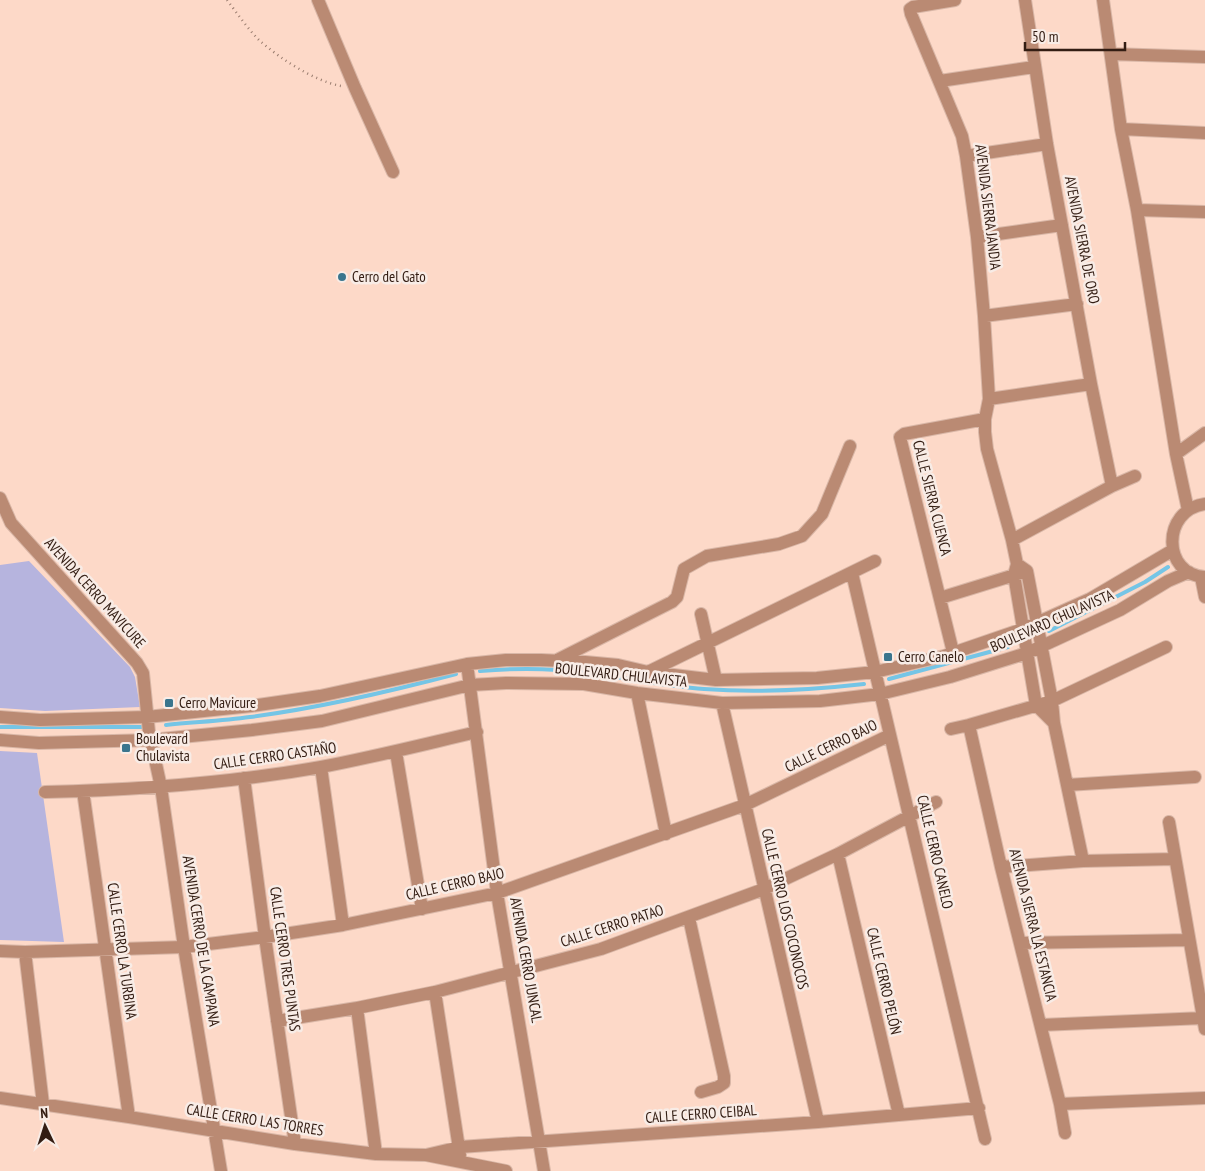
<svg xmlns="http://www.w3.org/2000/svg" width="1205" height="1171" viewBox="0 0 1205 1171" font-family="'PT Sans Narrow',sans-serif">
<rect width="100%" height="100%" fill="#fdd9c8"/>
<!-- park -->
<path fill="#b6b4de" d="M29,561L130,667L135,677L140,707L45,711L0,708V565Z
M0,751L37,753L64,942L0,940Z"/>
<g fill="none" stroke-linecap="round" stroke-linejoin="round">
<!-- stream -->
<path stroke="#75c5e6" stroke-width="4" d="M1049,631L1145,582L1168,567
M480,671C515,668 552,668 587,673C626,678 665,686 704,689C757,693 811,690 864,684
M889,679L1008,647
M166,725C194,722 222,721 250,717C319,708 388,692 456,674
M0,727H142"/>
<!-- minor casing -->
<g stroke="#d9b7a7" stroke-width="14">
<path id="minor" d="M318,0L355,88L393,172
M955,0L913,7L910,9L911,14L962,136L966,156L977,237L984,316L989,399L985,419V432L987,449L1012,540L1017,564L1014,575L1036,705L1054,723
M1025,0L1047,144L1091,384L1112,486
M1103,0L1121,129L1137,210L1176,454L1188,510
M1111,54L1205,57
M940,81L1034,67
M1121,129L1205,133
M966,156L1047,144
M1137,210L1205,212
M977,237L1062,225
M984,316L1077,304
M989,399L1091,384
M1176,454L1205,433
M0,498L11,523L137,663L143,673L149,732L161,787L184,947L221,1171
M1205,504C1161,510 1162,575 1205,577
M1012,540L1112,486L1135,476
M1017,564L1027,571L1052,701L1054,723L1083,861
M852,573L985,1139
M1201,577L1205,597
M940,598L1021,573
M701,614L716,680
M953,652L900,437L904,434L985,419
M559,659L672,602L677,597L684,569L707,556L779,544L802,536L822,514L850,446
M467,664L497,893L544,1171
M648,672L875,561
M637,693L666,834
M722,703L818,1122
M0,717L40,720L147,717L251,706L320,696L467,664L506,660H541L585,662L618,665L648,672L716,680L817,678L875,672L944,656L1023,629L1090,599L1173,550
M969,725L1001,867L1060,1104L1065,1133
M951,729L969,725L1052,701L1166,647
M0,740L39,743L151,740L252,730L322,721L470,685L506,683L584,684L637,693L722,703L820,701L880,694L950,677L1027,653L1120,610L1168,581L1189,572
M396,752L422,909
M321,767L343,925
M244,778L265,937L295,1144
M1067,785L1195,777
M83,791L129,1117
M45,792C138,790 230,783 321,767C374,757 425,744 477,732
M1169,822L1205,1029
M838,854L899,1115
M1001,867L1083,861L1175,859
M689,918L724,1076V1083L718,1087L701,1092
M1021,943L1189,940
M0,951L25,952L184,947L265,937L343,925L497,893L745,805L890,735
M25,952L43,1104
M435,992L460,1155
M357,1008L376,1154
M277,1021L357,1008L435,992L601,949L764,889L838,854L936,802
M1041,1025L1203,1018
M0,1098L129,1117L295,1144L376,1154L426,1155L506,1171
M1060,1104L1205,1098
M426,1155L460,1147L818,1122L979,1108"/>
</g>
<!-- path -->
<path stroke="#9a7d6f" stroke-width="2.5" stroke-dasharray="1 4" stroke-linecap="butt" d="M227,0C237,13 247,28 259,40C279,58 314,81 341,86"/>
<!-- minor -->
<use href="#minor" stroke="#ba8a73" stroke-width="12"/>
</g>
<!-- markers -->
<g fill="#3a758d" stroke="#f8ece6" stroke-width="2">
<circle cx="342" cy="277" r="5"/>
<rect x="883" y="652" width="10" height="10" rx="2.5"/>
<rect x="164" y="698" width="10" height="10" rx="2.5"/>
<rect x="121" y="743" width="10" height="10" rx="2.5"/>
</g>
<g text-anchor="middle" stroke-width="5" stroke-linejoin="round" paint-order="stroke">
<!-- street labels -->
<g font-size="15" fill="#331d13" stroke="#f8ece6">
<text transform="translate(988 207) rotate(83)" y="5">AVENIDA SIERRA JANDIA</text>
<text transform="translate(1082 240) rotate(79)" y="5">AVENIDA SIERRA DE ORO</text>
<text transform="translate(932 498) rotate(76)" y="5">CALLE SIERRA CUENCA</text>
<text transform="translate(95 593) rotate(48)" y="5">AVENIDA CERRO MAVICURE</text>
<text transform="translate(1052 621) rotate(-24)" y="5">BOULEVARD CHULAVISTA</text>
<text transform="translate(621 675) rotate(6)" y="5">BOULEVARD CHULAVISTA</text>
<text transform="translate(831 746) rotate(-26)" y="5">CALLE CERRO BAJO</text>
<text transform="translate(275 756) rotate(-8)" y="5">CALLE CERRO CASTAÑO</text>
<text transform="translate(935 852) rotate(77)" y="5">CALLE CERRO CANELO</text>
<text transform="translate(455 884) rotate(-13)" y="5">CALLE CERRO BAJO</text>
<text transform="translate(785 909) rotate(77)" y="5">CALLE CERRO LOS COCONOCOS</text>
<text transform="translate(1033 925) rotate(76)" y="5">AVENIDA SIERRA LA ESTANCIA</text>
<text transform="translate(612 926) rotate(-18)" y="5">CALLE CERRO PATAO</text>
<text transform="translate(201 941) rotate(81)" y="5">AVENIDA CERRO DE LA CAMPANA</text>
<text transform="translate(122 951) rotate(82)" y="5">CALLE CERRO LA TURBINA</text>
<text transform="translate(285 959) rotate(82)" y="5">CALLE CERRO TRES PUNTAS</text>
<text transform="translate(526 960) rotate(80)" y="5">AVENIDA CERRO JUNCAL</text>
<text transform="translate(884 981) rotate(77)" y="5">CALLE CERRO PELÓN</text>
<text transform="translate(701 1114) rotate(-4)" y="5">CALLE CERRO CEIBAL</text>
<text transform="translate(255 1120) rotate(9)" y="5">CALLE CERRO LAS TORRES</text>
</g>
<!-- poi labels -->
<g font-size="15" fill="#331d13" stroke="#f8ece6" text-anchor="start">
<text x="352" y="282">Cerro del Gato</text>
<text x="898" y="662">Cerro Canelo</text>
<text x="179" y="708">Cerro Mavicure</text>
<text x="136" y="744">Boulevard<tspan x="136" dy="17">Chulavista</tspan></text>
</g>
</g>
<!-- north arrow -->
<g transform="translate(45 1126) rotate(356)" stroke="#f8ece6" stroke-width="4" paint-order="stroke">
<path d="M0-4L9 19L0 12L-9 19Z" fill="#331d13"/>
<text y="-8" font-size="14" font-weight="bold" text-anchor="middle" fill="#331d13">N</text>
</g>
<!-- scale -->
<path d="M1025 42v8h100v-8" fill="none" stroke="#331d13" stroke-width="2.5"/>
<text x="1032" y="42" font-size="15" fill="#331d13" stroke="#f8ece6" stroke-width="4" paint-order="stroke">50 m</text>
</svg>
